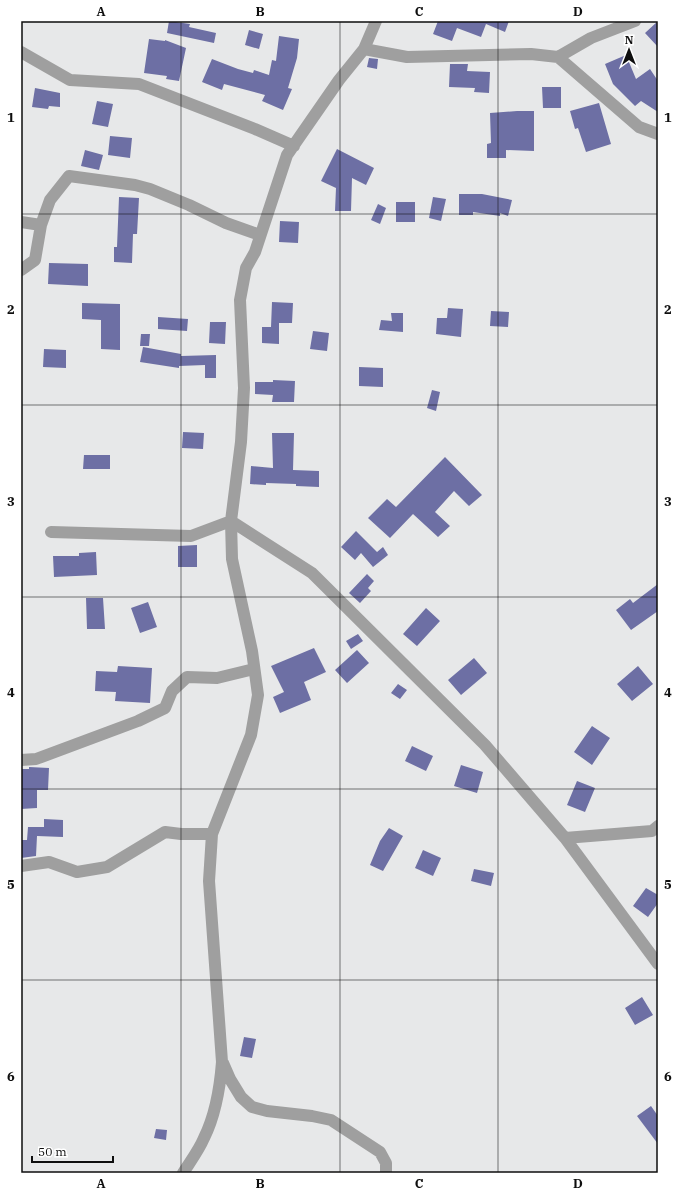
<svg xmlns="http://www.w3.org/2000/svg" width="679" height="1194" viewBox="0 0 679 1194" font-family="'IBM Plex Serif',serif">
<rect width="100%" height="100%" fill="#e7e8e9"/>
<!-- building -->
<path fill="#6d6fa4" d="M169,21L190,24L189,27L216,33L214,43L167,33Z
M438,21H509L505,32L486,24L481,37L457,28L452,41L433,34Z
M658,21V47L645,33Z
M249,30L263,34L259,49L245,45Z
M279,36L299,39L297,58L288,88L292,89L283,110L262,101L265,95L224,84L222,90L202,82L212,59L238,69L253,73L254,70L269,75L272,60L276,61Z
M149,39L165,41V40L186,48L179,81L166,79L167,76L144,73Z
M626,55L636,79L650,69L658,81V112L641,101L635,106L613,84L605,64Z
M369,58L378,59L377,69L367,67Z
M450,64H468L467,71L490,72L489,93L474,92L475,88L449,87Z
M542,87H561V108H543Z
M35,88L60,93V107L49,106L48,109L32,107Z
M97,101L113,104L108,127L92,124Z
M599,103L611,144L586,152L578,128L575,129L570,111Z
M517,111H534V151L506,150V158H487V144L491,143L490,113Z
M110,136L132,138L130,158L108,155Z
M337,149L374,168L366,185L352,178L351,211H335L336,188L321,181Z
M85,150L103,155L99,170L81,166Z
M459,194H482L512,200L508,216L500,213V216L473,212V215H459Z
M119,197L139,198L137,234H133L132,263L114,262V247H117Z
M433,197L446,199L441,221L429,218Z
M396,202H415V222H396Z
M378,204L386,208L380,224L371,220Z
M280,221L299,222L298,243L279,242Z
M49,263L88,264V286L48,284Z
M272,302L293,303L292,323H279V344L262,343V327H271Z
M82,303L120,304V350L101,349V320L82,319Z
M448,308L463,309L461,337L436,334L437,318H447Z
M491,311L509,312L508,327L490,326Z
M391,313H403V332L379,330L381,320L392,321Z
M158,317L188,319L187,331L158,329Z
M210,322H226L225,344L209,343Z
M313,331L329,333L327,351L310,349Z
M141,334H150L149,346H140Z
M143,347L181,354V356L216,355V378H205V365L179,366V368L140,362Z
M44,349L66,350V368L43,367Z
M359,367L383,368V387L359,386Z
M273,380L295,381L294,402H272L273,395L255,394V382H273Z
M432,390L440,392L436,411L427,408Z
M183,432L204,433L203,449L182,448Z
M272,433H294L293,470L319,471V487L296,486V484L266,483V485L250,484L251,466L273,468Z
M84,455H110V469H83Z
M445,457L482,495L469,506L454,491L435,512L450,526L438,537L413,514L390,538L368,518L387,499L396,507Z
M356,531L377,552L383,547L388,555L373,567L361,553L355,560L341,547Z
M197,545V567H178V546Z
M96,552L97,575L54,577L53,556H79V553Z
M367,574L374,581L368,588L371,591L360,603L349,593Z
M658,584V611L631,630L616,610L630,599L633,603Z
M86,598H103L105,629H87Z
M148,602L157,627L140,633L131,608Z
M426,608L440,621L417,646L403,634Z
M358,634L363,641L351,649L346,641Z
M314,648L326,672L304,682L311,700L280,713L273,697L284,692L271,666Z
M357,650L369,663L347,683L335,670Z
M474,658L487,673L461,695L448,680Z
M118,666L152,668L150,703L115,701L116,692L95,691L96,671L117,672Z
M638,666L653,684L632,701L617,684Z
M398,684L407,690L400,699L391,693Z
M592,726L610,738L592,765L574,752Z
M412,746L433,756L426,771L405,761Z
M461,765L483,772L477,793L454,786Z
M29,767L49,768L48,790H37V808L21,809V769H29Z
M577,781L595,788L585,812L567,805Z
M44,819L63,820V837L37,836L36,856L21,858V840H27L28,827H44Z
M389,828L403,836L383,871L370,865L380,841Z
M423,850L441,858L433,876L415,868Z
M474,869L494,873L491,886L471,881Z
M646,888L658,895V903L648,917L633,906Z
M642,997L653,1015L635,1025L625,1008Z
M244,1037L256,1039L252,1058L240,1056Z
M651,1106L658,1116V1144L637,1116Z
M156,1129L167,1130L166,1140L154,1138Z"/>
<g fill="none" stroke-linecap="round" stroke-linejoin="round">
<!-- minor -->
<path stroke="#9f9f9f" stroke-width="12" d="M364,49L407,57L531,54L558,57L591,38L635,21
M21,52L70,80L139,84L255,129L294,146
M558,57L639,127L658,134
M21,222L41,225L50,200L69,176L135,185L150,189L189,205L226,223L260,235
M21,270L35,260L41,225
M51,532L191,536L231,521L312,573L485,745L565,838L658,964
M21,760L36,759L138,721L165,708L172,691L187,677L217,678L254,669
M565,838L652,831L658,826
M21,866L49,862L77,872L107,867L165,832L181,834H212
M223,1063L230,1079L241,1097L252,1107L267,1111L312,1116L331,1120L380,1152L386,1163V1173
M183,1173C190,1162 199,1150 204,1138C216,1114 220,1088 222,1062L209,881L212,834L251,735L258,695L252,651L232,559L231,521L241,442L244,388L240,300L246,268L255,252L287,155L339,80L364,49L376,21"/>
</g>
<!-- grid -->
<path fill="none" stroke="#0e0e0e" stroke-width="1" stroke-opacity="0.55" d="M181,21V1173M340,21V1173M498,21V1173M21,214H658M21,405H658M21,597H658M21,789H658M21,980H658"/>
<!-- border -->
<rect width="679" height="1194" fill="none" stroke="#ffffff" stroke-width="44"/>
<!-- north arrow -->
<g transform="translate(629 50)" stroke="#ffffff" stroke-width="3" paint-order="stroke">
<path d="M0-3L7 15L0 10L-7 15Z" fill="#0e0e0e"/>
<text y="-6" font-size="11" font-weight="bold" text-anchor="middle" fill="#0e0e0e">N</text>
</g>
<!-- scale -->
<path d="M32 1156v6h81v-6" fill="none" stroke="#0e0e0e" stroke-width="2"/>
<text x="38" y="1156" font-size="12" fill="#0e0e0e" stroke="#ffffff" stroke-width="3" paint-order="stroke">50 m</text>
<rect x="22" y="22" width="635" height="1150" fill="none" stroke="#0e0e0e" stroke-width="1.5"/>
<g font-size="13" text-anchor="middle" font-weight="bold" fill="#0e0e0e">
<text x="101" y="16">A</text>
<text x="260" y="16">B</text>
<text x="419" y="16">C</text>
<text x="578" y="16">D</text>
<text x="11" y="122">1</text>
<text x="668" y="122">1</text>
<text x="11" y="314">2</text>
<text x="668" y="314">2</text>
<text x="11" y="506">3</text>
<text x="668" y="506">3</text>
<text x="11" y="697">4</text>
<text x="668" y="697">4</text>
<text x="11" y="889">5</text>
<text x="668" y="889">5</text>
<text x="11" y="1081">6</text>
<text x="668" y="1081">6</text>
<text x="101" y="1188">A</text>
<text x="260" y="1188">B</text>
<text x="419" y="1188">C</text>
<text x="578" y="1188">D</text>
</g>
</svg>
